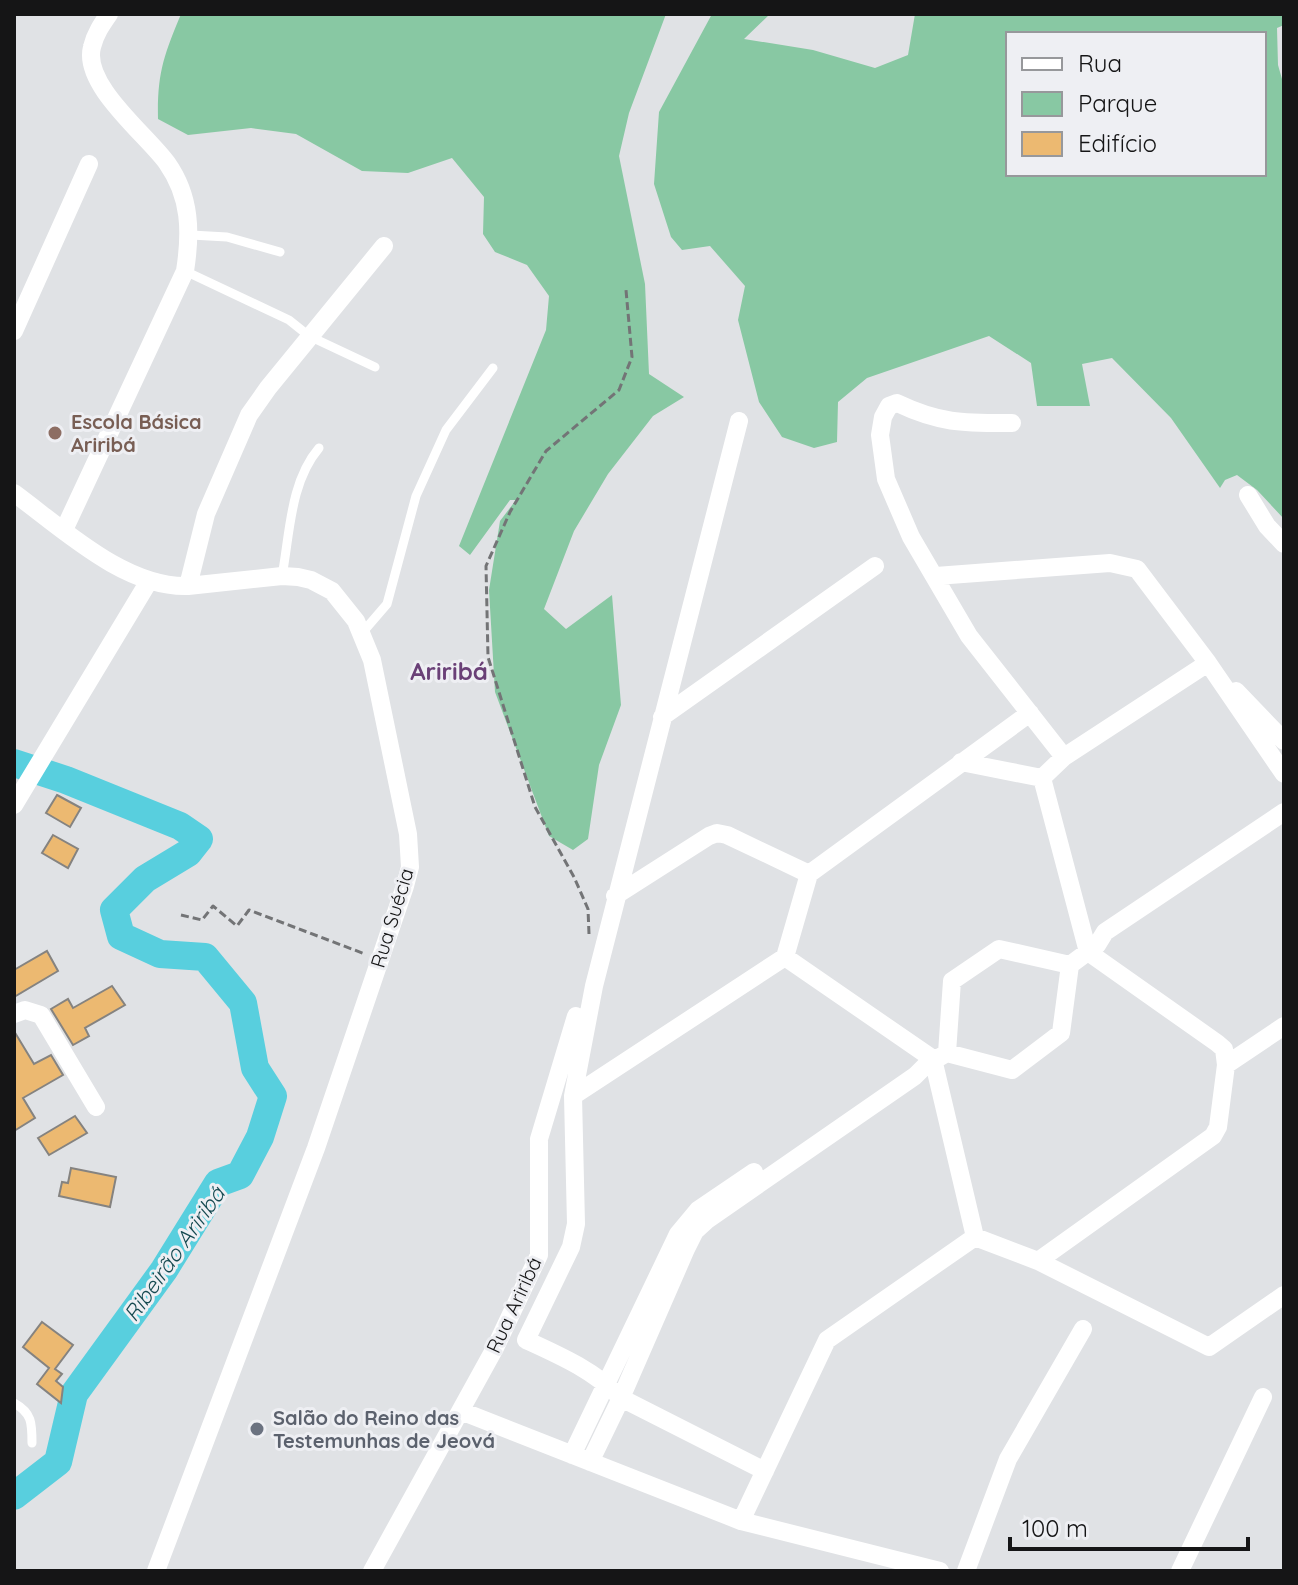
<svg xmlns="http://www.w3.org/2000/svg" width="1298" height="1585" viewBox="0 0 1298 1585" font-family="Quicksand,sans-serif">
<rect width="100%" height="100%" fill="#e0e2e5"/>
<!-- green -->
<path fill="#88c8a3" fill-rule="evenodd" d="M181,14H666L629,113L619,156L645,284L649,374L684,397L653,416L608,474L574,531L544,609L566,629L612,595L621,705L599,765L588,839L573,850L549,836L495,692L489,590L500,521L516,500H510L470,555L459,546L546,330L549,296L527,265L495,252L483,234L484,197L452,158L408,173L362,171L296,134L251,128L188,135L158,119C157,73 164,55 181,14Z
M712,14H770L744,39L813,50L875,68L908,55L915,14H1284V25L1277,28L1278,65L1284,86V519L1257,490L1237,475L1225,480L1220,488L1171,418L1112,358L1082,364L1090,406H1037L1031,363L989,336L867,378L838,402L837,442L814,448L782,437L759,402L738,320L745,286L710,246L682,250L671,237L654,184L659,112ZM1008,34H1264V174H1008Z"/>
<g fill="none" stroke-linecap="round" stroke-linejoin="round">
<!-- river -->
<path stroke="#58cfde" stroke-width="28" d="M14,763L66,780L180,826L199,839L188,853L145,879L114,910L121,936L160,954L205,957L243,1003L255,1068L273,1096L260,1137L240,1175L218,1183L164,1270L74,1394L58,1462L14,1496"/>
</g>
<!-- building -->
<path fill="#ecb971" stroke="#858380" stroke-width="2" d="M57,795L81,808L70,827L46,813Z
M53,835L78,849L68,868L42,853Z
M47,951L58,971L14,997V970Z
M112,986L125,1005L85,1028L89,1036L73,1045L51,1009L68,999L73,1008Z
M14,1031L34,1064L51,1055L63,1075L23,1098L35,1118L14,1131Z
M75,1116L87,1133L49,1155L38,1138Z
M71,1168L116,1177L110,1207L59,1196L62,1182L68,1183Z
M42,1322L73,1345L55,1369L62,1374L56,1381L63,1387L61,1403L37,1384L49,1368L23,1347Z"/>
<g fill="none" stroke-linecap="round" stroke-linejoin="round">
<!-- path -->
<path stroke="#737476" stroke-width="3" stroke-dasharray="8 4" stroke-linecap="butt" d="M181,915L202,920L213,906L237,926L249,910L365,954
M589,934L588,909L574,877L535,807L488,657L486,566L510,512L546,451L619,390L632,357L626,290"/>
<!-- lane -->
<path stroke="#fff" stroke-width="9" d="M191,235L227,237L280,252
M185,271L289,320L309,336L375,367
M282,576C290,533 290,482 319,448
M362,633L387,604L416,496L446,430L493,368
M14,1403C32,1413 32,1423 32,1443"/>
<!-- street -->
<path stroke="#fff" stroke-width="18" d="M14,331L89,164
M739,421L594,986L573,1096L576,1224L571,1247L526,1340C561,1356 593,1370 621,1398L765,1471
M1012,423C965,423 941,424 897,403L889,406L883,417L880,435L886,479L911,537L969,636L1064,757
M14,493C63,529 125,588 188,586L282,576L298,577L311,580L332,591L356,621L372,660L408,834L410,867L405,886L316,1148L156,1571
M1248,495L1267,526L1284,544
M64,530L185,271C191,233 191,197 167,163C147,135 82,85 92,47C95,34 102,24 109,14
M936,576L1110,563L1137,569L1208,663L1284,774
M188,586L206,514L249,415L268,388L384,246
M1236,691L1284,741
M662,717L875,566
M961,762L1042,778L1064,757L1208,663
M14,805L149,581
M809,874L785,957L933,1059L975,1237
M615,896L709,836L717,833L727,835L809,874L1030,713
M14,1014L25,1010L41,1015L96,1107
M947,1053L952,981L999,949L1070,965
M1226,1065L1284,1026
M573,1096L785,957
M975,1237L1038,1261L1209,1347L1284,1295
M1038,1261L1213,1136L1218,1127L1226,1065L1224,1049L1217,1043L1088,952L1042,778
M461,1411L741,1521L940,1571
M572,1455L678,1234L698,1210L754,1172
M590,1462L621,1398L686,1249L695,1231L707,1220L915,1076L926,1065L947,1053L1012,1070L1061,1033L1070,965L1097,945L1105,932L1284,812
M741,1521L827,1340L975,1237
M372,1571L495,1348L539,1255V1139L576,1016
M966,1571L1008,1459L1083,1329
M1180,1571L1263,1397"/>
</g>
<!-- markers -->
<circle fill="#8d6e63" stroke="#eeeff3" stroke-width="3" cx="55" cy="433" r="8"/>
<circle fill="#6b7280" stroke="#eeeff3" stroke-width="3" cx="257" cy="1429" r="8"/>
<g text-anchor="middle" stroke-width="6" stroke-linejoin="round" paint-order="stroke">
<!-- education labels -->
<g font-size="20" font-weight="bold" fill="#785e54" stroke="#eeeff3" text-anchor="start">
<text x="71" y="429">Escola Básica<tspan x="71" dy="23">Ariribá</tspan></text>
</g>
<!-- street labels -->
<g font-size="20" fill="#151516" stroke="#eeeff3">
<text transform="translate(392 918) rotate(-73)" y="7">Rua Suécia</text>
<text transform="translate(514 1305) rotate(-65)" y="7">Rua Ariribá</text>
</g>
<!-- worship labels -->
<g font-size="20" font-weight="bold" fill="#5b616d" stroke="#eeeff3" text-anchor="start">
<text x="273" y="1425">Salão do Reino das<tspan x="273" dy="23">Testemunhas de Jeová</tspan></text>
</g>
<!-- water labels -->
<g font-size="22" font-style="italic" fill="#164a51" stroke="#eeeff3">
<text transform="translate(174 1254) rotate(-55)" y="8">Ribeirão Ariribá</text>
</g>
<!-- quarter labels -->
<g font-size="24" font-weight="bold" fill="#6a4077" stroke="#eeeff3">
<text x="449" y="680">Ariribá</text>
</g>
</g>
<!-- border -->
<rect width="1298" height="1585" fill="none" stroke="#151516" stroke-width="32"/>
<!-- legend -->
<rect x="1006" y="32" width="260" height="144" fill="#eeeff3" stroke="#97989b" stroke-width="2"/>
<rect x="1022" y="58" width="40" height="12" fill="#ffffff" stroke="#97989b" stroke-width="2"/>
<text x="1078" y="72" font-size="24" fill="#151516">Rua</text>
<rect x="1022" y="92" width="40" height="24" fill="#88c8a3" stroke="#97989b" stroke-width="2"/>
<text x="1078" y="112" font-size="24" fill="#151516">Parque</text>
<rect x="1022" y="132" width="40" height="24" fill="#ecb971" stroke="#97989b" stroke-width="2"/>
<text x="1078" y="152" font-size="24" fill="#151516">Edifício</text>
<!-- scale -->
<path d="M1010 1537v12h238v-12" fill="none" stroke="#151516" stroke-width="4"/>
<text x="1022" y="1537" font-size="24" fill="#151516" stroke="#eeeff3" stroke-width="6" paint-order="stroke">100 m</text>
</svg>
